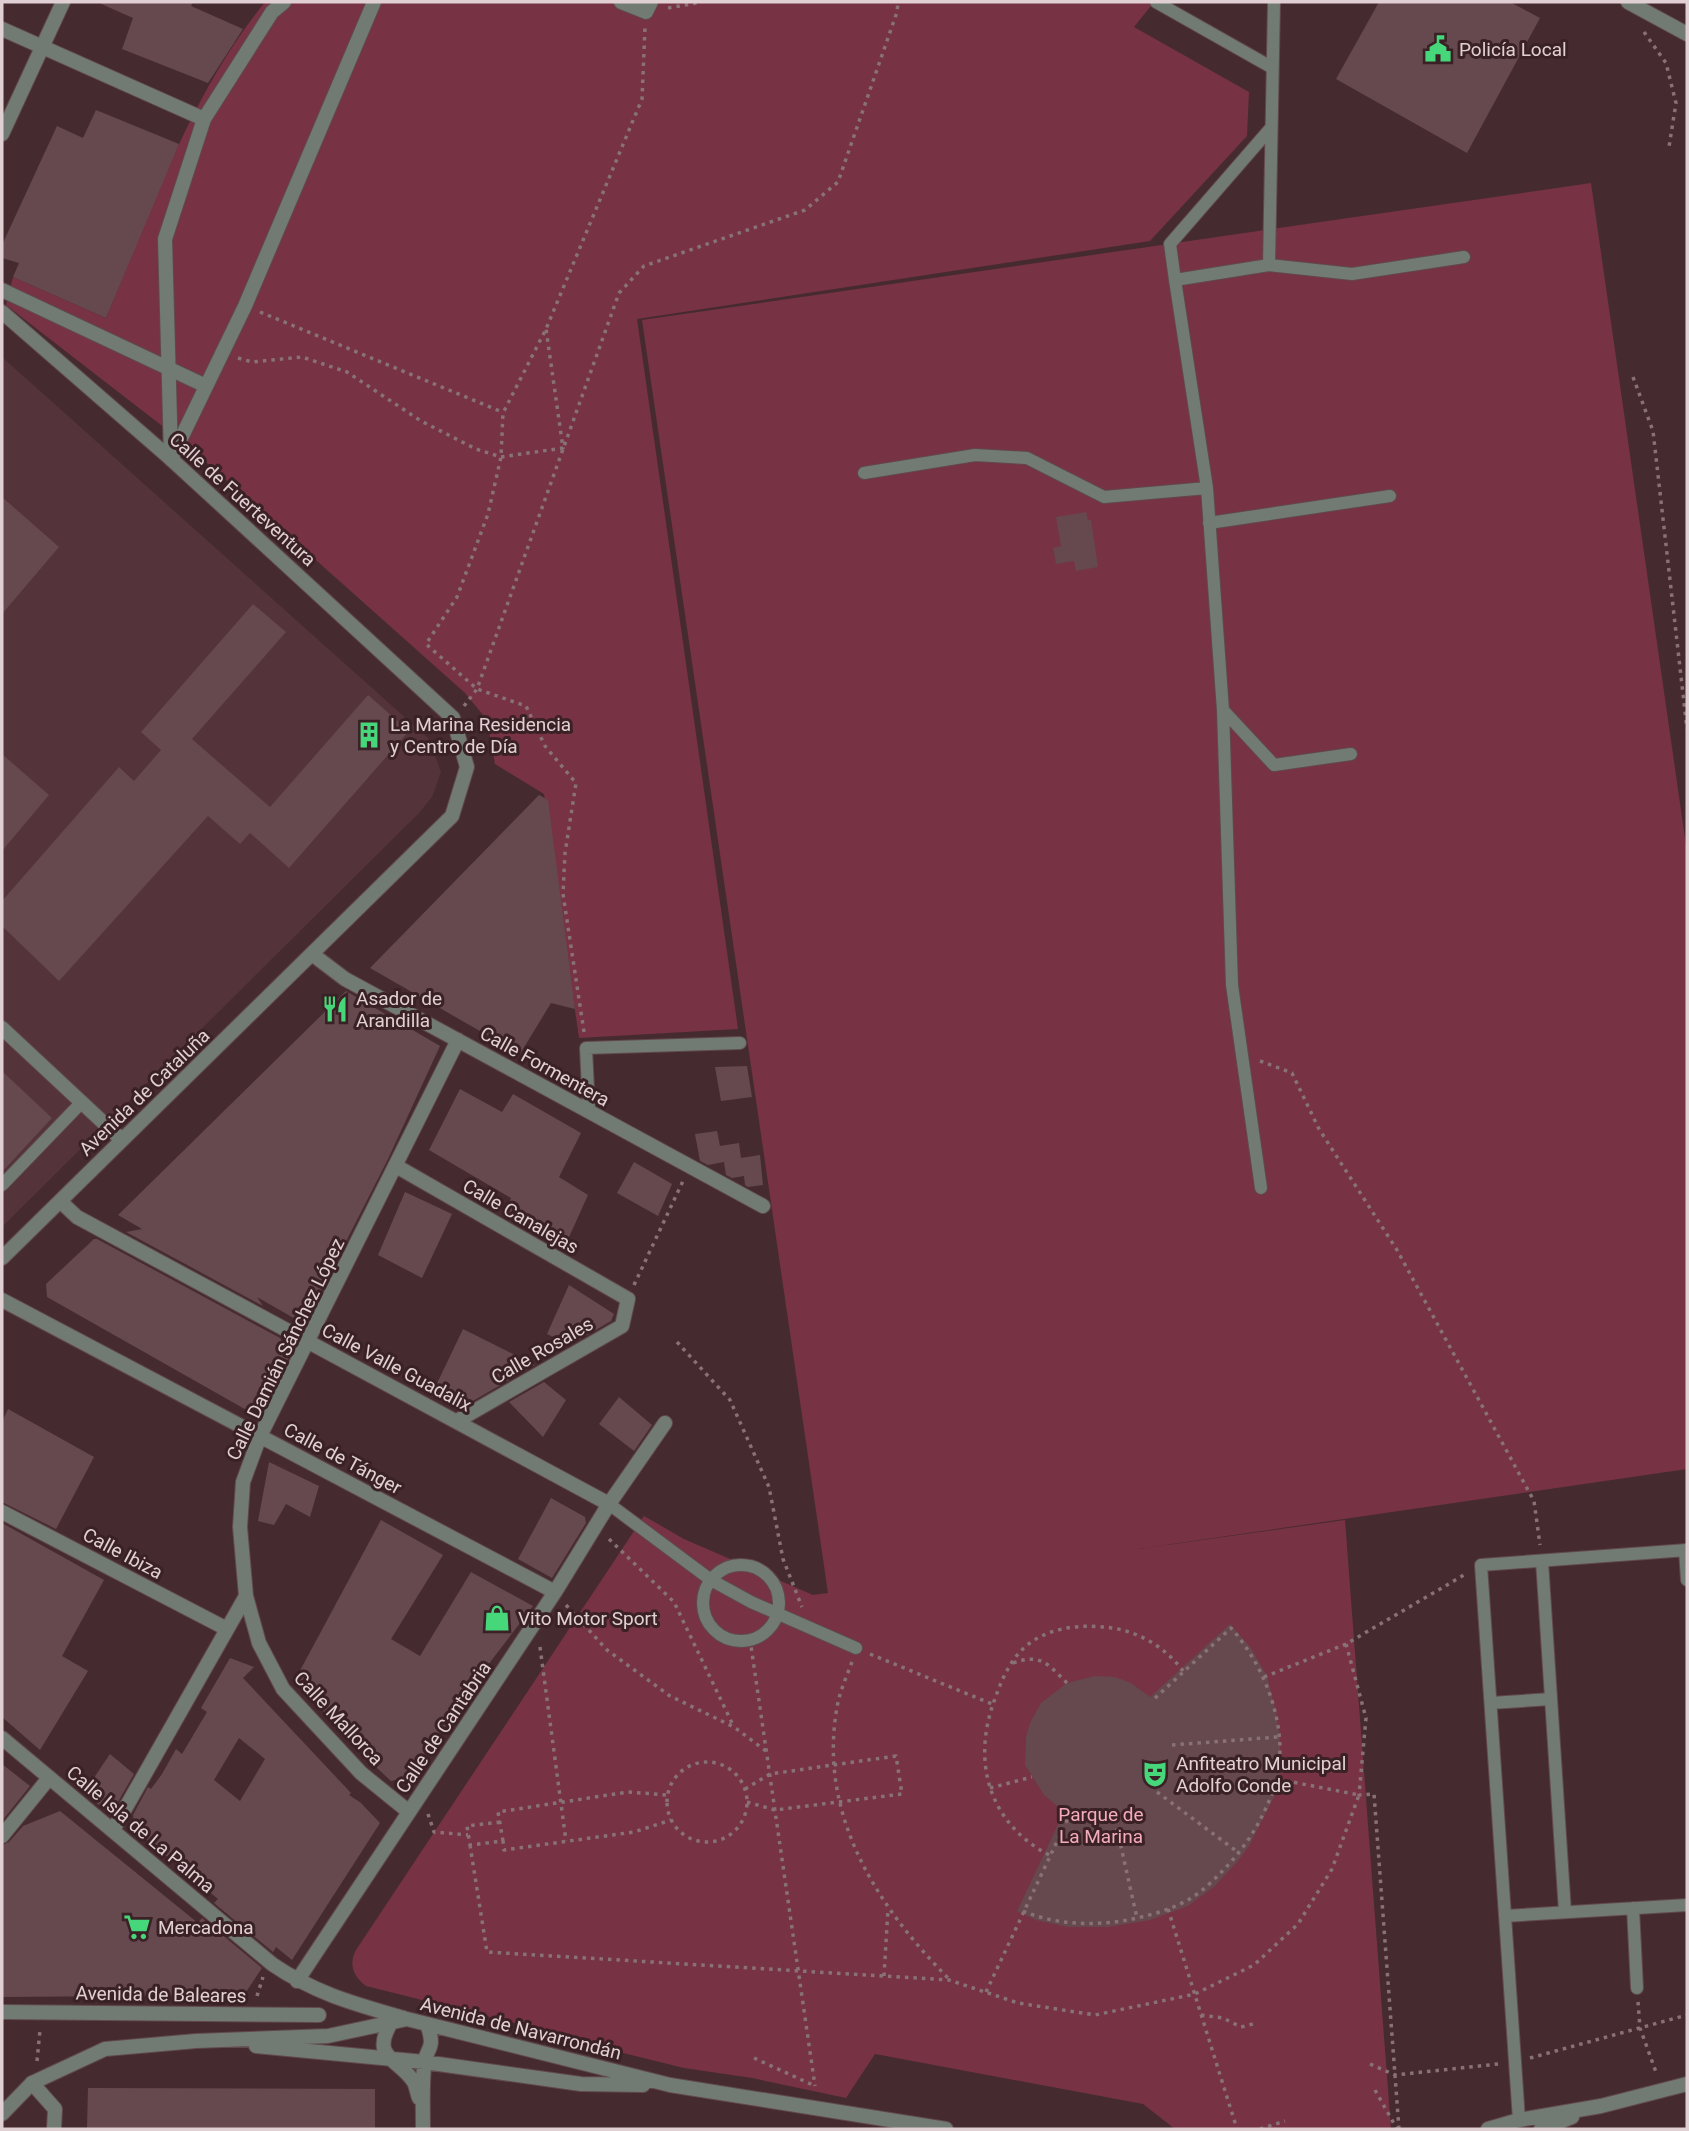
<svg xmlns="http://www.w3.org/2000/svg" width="1689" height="2131" viewBox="0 0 1689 2131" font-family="Roboto,sans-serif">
<rect width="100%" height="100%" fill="#452b30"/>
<!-- built -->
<path fill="#54333a" d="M2,357L428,738L441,772L432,797L419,813L2,1227Z"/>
<!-- green -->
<path fill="#773244" d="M265,2H1154L1134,27L1249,92L1247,136L1150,241L637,319L738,1029L579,1038L544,794L495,764L487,720L465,693L188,446L6,305L13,277L106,318C152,209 190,94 265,2Z
M1591,183L1687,852V1469L1138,1549L1345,1520L1391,2129H1175L1143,2104L875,2054L846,2098L752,2078L684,2068L550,2035V2032L366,1986C354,1977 348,1965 356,1950L644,1516L684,1539L813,1595L828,1593L642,320Z"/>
<!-- building -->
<path fill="#65494e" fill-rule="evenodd" d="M97,2H193L191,6L243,29L208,83L122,49L133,18Z
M1379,2H1510L1540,18L1467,153L1336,79Z
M96,110L179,144L106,318L13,277L19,263L2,258V245L57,126L83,138Z
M2,497L59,547L2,614Z
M1086,512L1088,520H1091L1098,567L1076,571L1074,561L1056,564L1053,548L1061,546L1056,517Z
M253,604L286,632L192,739L270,807L368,695L409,731L289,868L250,833L240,844L208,816L59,981L2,926V901L119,767L134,781L161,750L141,732Z
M2,754L49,795L2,851Z
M539,795L548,800L575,1009L551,1003L520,1054L370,968Z
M346,991L440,1046L388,1159L304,1324L257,1297L263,1306L126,1232L142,1229L118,1215Z
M747,1066L752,1097L721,1101L715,1067Z
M2,1071L52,1118L2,1172Z
M460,1089L502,1112L513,1094L581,1133L559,1177L588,1195L565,1246L505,1213L511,1198L429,1150Z
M717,1131L720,1146L739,1143L741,1158L760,1155L763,1185L748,1187L745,1185L744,1176L732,1178L726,1175L724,1162L708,1165L700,1161L695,1134Z
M634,1162L672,1184L658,1216L617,1193Z
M405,1192L452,1214L422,1278L378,1255Z
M94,1239H97L280,1338L290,1355L261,1410L250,1412L47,1297L46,1284Z
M569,1285L614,1314L611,1321L570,1345L547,1334Z
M463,1329L535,1365L457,1410L431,1396Z
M544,1382L566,1400L543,1437L509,1402Z
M619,1397L652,1425L634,1451L599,1424Z
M8,1409L94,1457L56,1529L2,1502V1422Z
M269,1462L319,1486L310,1517L286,1504L274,1525L258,1521Z
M551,1498L585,1517L586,1523L552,1578L518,1559Z
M381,1520L443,1555L391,1639L420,1656L471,1572L533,1606L475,1682L413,1776L391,1781L347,1740L296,1678Z
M2,1523L104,1580L62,1656L88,1671L40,1750L2,1717Z
M1230,1624L1251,1648L1267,1676L1277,1716L1280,1740L1281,1772L1275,1795L1249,1846L1238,1861L1215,1886L1188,1906L1150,1920L1108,1927H1068L1036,1920L1017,1911L1064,1812L1044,1795L1025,1765L1026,1737L1030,1723L1041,1703L1067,1683L1095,1676L1115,1677L1131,1683L1150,1697Z
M230,1658L254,1667L243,1678L351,1793L349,1795L361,1803L380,1823L292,1960L276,1947L273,1952L214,1903L218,1899L135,1830L133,1815L148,1787L151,1789L162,1774L176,1749L182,1754L207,1712L201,1708ZM239,1738L265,1759L240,1801L214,1780Z
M110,1754L134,1774L110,1816L85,1791Z
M2,1764L30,1786L2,1821Z
M60,1811L198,1923L202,1918L262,1968L244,1995L2,1997V1845L9,1842L23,1826Z
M88,2088L375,2089V2129H87Z"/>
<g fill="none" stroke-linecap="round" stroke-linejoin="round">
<!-- service casing -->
<g stroke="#61494d" stroke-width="14">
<path id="service" d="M1156,2L1271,67
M1269,265L1352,274L1464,257
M1175,280L1170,244L1270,129
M864,473L975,455L1027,458L1104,497L1207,488
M1209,523L1390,496
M1223,710L1274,765L1351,754
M589,1111L586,1048L740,1043
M2,1185L82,1102
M1261,1188L1232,985L1223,710L1207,488L1175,280L1269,265L1274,2
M609,1504L711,1580L751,1602L856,1648
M1685,1550L1687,1580
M1542,1561L1565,1912
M703 1603a38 38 0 1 1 76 0a38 38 0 1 1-76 0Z
M1491,1703L1551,1699
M1633,1908L1637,1988
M1505,1916L1687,1905
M1519,2120L1481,1565L1687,1550"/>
</g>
<!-- pedestrian casing -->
<g stroke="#61494d" stroke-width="16">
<path id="pedestrian" d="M621,2L646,12L651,2
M2,29L204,119
M2,134L63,2
M2,290L206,386
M171,456L165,239L204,119L272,12L284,2
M171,459L245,306L374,2
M2,2012L319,2015
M32,2083L55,2109L54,2129"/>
</g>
<!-- minor casing -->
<g stroke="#61494d" stroke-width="16">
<path id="minor" d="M1628,2L1687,34
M2,312L171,459L453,718L467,767L452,816L2,1258
M312,954L345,979L763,1206
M2,1028L122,1140
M396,1166L628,1299L622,1326L457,1421
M60,1201L77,1217L609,1504
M2,1300L555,1592
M2,1512L227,1629
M2,1738L272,1964C314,1993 355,2004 404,2018
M409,1812L361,1773L283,1689L259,1643L246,1596L240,1527L243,1482L260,1436L458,1040
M113,1830L246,1596
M2,1836L49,1778
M297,1981L555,1592L609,1504L665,1423
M391,2023C370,2058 398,2058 414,2082C416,2086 417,2093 419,2098
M256,2046L424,2062L581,2084L643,2085
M2,2114L32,2083L105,2049L196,2041L328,2036L407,2019L670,2085L946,2129
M423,2129C423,2109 422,2087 424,2067C425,2046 437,2052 427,2024
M1488,2129L1519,2120L1601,2106L1687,2084
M1541,2129L1572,2117"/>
</g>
<!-- path -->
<path stroke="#887276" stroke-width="3.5" stroke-dasharray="3.5 5" stroke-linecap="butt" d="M668,8L702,2
M1644,32L1666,63L1676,103L1669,147
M260,312L502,412
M238,358L252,362L302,357L347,372L421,421L476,449L501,457L563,448L546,329
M1633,377L1653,431L1687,729
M464,706L477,689L619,293L644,266L805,210L838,182L897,12L898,2
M584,1032L563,894L565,853L576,783L545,746L526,706L477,689L426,644L457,597L488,514L501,457L503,413L546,329L642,99L645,28
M1260,1061L1292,1073L1319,1129L1397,1250L1534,1501L1540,1545
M634,1285L683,1181
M677,1342L730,1400L769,1487L783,1559L802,1607
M609,1539L674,1602L733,1725
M566,1605L607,1650L670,1696L734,1727L766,1751
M750,1639L815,2086
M540,1647L566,1841
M870,1654L992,1704
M852,1662C847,1675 841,1689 838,1702C816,1811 875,1904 948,1978
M1013,1663C1041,1653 1048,1664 1067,1683
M1264,1677L1346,1644
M1172,1745L1278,1737
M667 1802a40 40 0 1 1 80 0a40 40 0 1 1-80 0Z
M990,1788L1032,1777
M745,1789L770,1774L896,1756L902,1794L775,1810L747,1802
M1157,1792L1239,1853
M428,1814L434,1832L468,1835
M1115,1820L1137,1918
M500,1822L467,1826L470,1845L503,1841L504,1850L634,1832L671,1820
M503,1841L498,1812L628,1792L667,1795
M470,1845L487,1952L949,1980L1018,2003L1095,2015L1195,1994L1254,1965L1298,1924L1332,1869L1359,1795L1277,1779
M1049,1855C987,1822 971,1759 996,1696C1003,1676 1013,1655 1030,1643C1053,1626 1085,1624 1112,1628C1140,1632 1166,1648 1183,1671
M1168,1909L1237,2129
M1023,1911C1056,1925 1093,1926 1128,1920C1147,1916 1167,1911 1184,1902C1202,1893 1216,1878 1229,1864C1250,1841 1267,1812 1276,1781C1290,1729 1265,1666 1231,1628L1153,1700
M884,1976L888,1909
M986,1992L1069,1816
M257,1996L263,1977
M1638,2002L1640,2028L1657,2075
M1201,2015L1223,2018L1241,2027L1253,2024
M754,2058L815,2086
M1530,2058L1687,2015
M37,2061L40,2030
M1370,2064L1395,2075L1498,2064
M1375,2090L1397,2129
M1260,2129L1285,2121
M1399,2129L1374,1794L1359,1795L1366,1718L1346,1644L1464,1575"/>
<!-- service -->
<use href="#service" stroke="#717b73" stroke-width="12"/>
<!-- pedestrian -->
<use href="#pedestrian" stroke="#717b73" stroke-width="14"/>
<!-- minor -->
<use href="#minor" stroke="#717b73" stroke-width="14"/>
</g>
<!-- icons -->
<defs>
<g id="civic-bare" transform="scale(2.1)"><path d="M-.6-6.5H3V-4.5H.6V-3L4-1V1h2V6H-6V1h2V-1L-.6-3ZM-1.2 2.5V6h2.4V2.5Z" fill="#46d77a" stroke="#3a2126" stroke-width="2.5" paint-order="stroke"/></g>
<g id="building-bare" transform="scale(2.1)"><path d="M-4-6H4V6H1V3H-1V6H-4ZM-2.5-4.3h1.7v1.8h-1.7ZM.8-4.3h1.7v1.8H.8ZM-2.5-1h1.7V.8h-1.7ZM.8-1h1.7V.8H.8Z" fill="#46d77a" stroke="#3a2126" stroke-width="2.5" paint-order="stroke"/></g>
<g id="restaurant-bare" transform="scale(2.1)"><path d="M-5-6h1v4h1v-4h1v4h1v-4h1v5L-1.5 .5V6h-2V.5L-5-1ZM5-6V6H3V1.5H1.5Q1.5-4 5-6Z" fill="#46d77a" stroke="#3a2126" stroke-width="2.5" paint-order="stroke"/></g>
<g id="shop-bare" transform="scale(2.1)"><path d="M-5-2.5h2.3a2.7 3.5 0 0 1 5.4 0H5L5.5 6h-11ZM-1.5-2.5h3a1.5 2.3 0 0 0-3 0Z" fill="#46d77a" stroke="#3a2126" stroke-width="2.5" paint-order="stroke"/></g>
<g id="theatre-bare" transform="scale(2.1)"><path d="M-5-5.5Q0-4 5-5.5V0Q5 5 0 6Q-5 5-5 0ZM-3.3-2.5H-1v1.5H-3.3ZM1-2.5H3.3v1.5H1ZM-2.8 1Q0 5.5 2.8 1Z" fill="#46d77a" stroke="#3a2126" stroke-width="2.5" paint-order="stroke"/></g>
<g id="supermarket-bare" transform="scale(2.1)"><path d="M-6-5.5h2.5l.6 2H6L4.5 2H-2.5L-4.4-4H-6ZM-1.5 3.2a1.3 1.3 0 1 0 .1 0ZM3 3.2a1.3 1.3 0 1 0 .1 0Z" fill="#46d77a" stroke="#3a2126" stroke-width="2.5" paint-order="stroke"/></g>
</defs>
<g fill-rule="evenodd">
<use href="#civic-bare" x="1438" y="49"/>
<use href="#building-bare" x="369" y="735"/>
<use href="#restaurant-bare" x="335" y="1009"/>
<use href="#shop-bare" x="497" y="1618"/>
<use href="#theatre-bare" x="1155" y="1774"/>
<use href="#supermarket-bare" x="137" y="1927"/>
</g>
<g text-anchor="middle" stroke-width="6" stroke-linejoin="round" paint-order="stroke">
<!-- poi labels -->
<g font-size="19" fill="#e1d0d3" stroke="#3a2126" text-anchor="start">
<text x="1459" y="56">Policía Local</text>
<text x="390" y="731">La Marina Residencia<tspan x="390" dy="22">y Centro de Día</tspan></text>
<text x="356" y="1005">Asador de<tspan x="356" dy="22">Arandilla</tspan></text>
<text x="518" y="1625">Vito Motor Sport</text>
<text x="1176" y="1770">Anfiteatro Municipal<tspan x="1176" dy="22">Adolfo Conde</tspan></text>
<text x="158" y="1934">Mercadona</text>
</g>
<!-- street labels -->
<g font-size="19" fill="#e1d0d3" stroke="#3a2126">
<text transform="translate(243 499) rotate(42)" y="7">Calle de Fuerteventura</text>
<text transform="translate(545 1066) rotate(29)" y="7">Calle Formentera</text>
<text transform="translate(144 1092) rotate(-44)" y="7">Avenida de Cataluña</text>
<text transform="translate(521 1216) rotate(30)" y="7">Calle Canalejas</text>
<text transform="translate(285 1349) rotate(-64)" y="7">Calle Damián Sánchez López</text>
<text transform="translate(542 1350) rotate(-30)" y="7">Calle Rosales</text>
<text transform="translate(397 1367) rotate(28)" y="7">Calle Valle Guadalix</text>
<text transform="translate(343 1458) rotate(28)" y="7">Calle de Tánger</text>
<text transform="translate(123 1553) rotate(28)" y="7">Calle Ibiza</text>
<text transform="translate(339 1718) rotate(47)" y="7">Calle Mallorca</text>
<text transform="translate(443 1727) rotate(-56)" y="7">Calle de Cantabria</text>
<text transform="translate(141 1829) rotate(40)" y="7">Calle Isla de La Palma</text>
<text transform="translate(161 1994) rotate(1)" y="7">Avenida de Baleares</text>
<text transform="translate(521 2028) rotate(14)" y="7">Avenida de Navarrondán</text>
</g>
<!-- park labels -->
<g font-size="19" fill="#f4acba" stroke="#3a2126">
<text x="1101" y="1821">Parque de<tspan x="1101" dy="22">La Marina</tspan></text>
</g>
</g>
<!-- border -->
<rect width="1689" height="2131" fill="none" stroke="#e1d0d3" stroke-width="7"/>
</svg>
